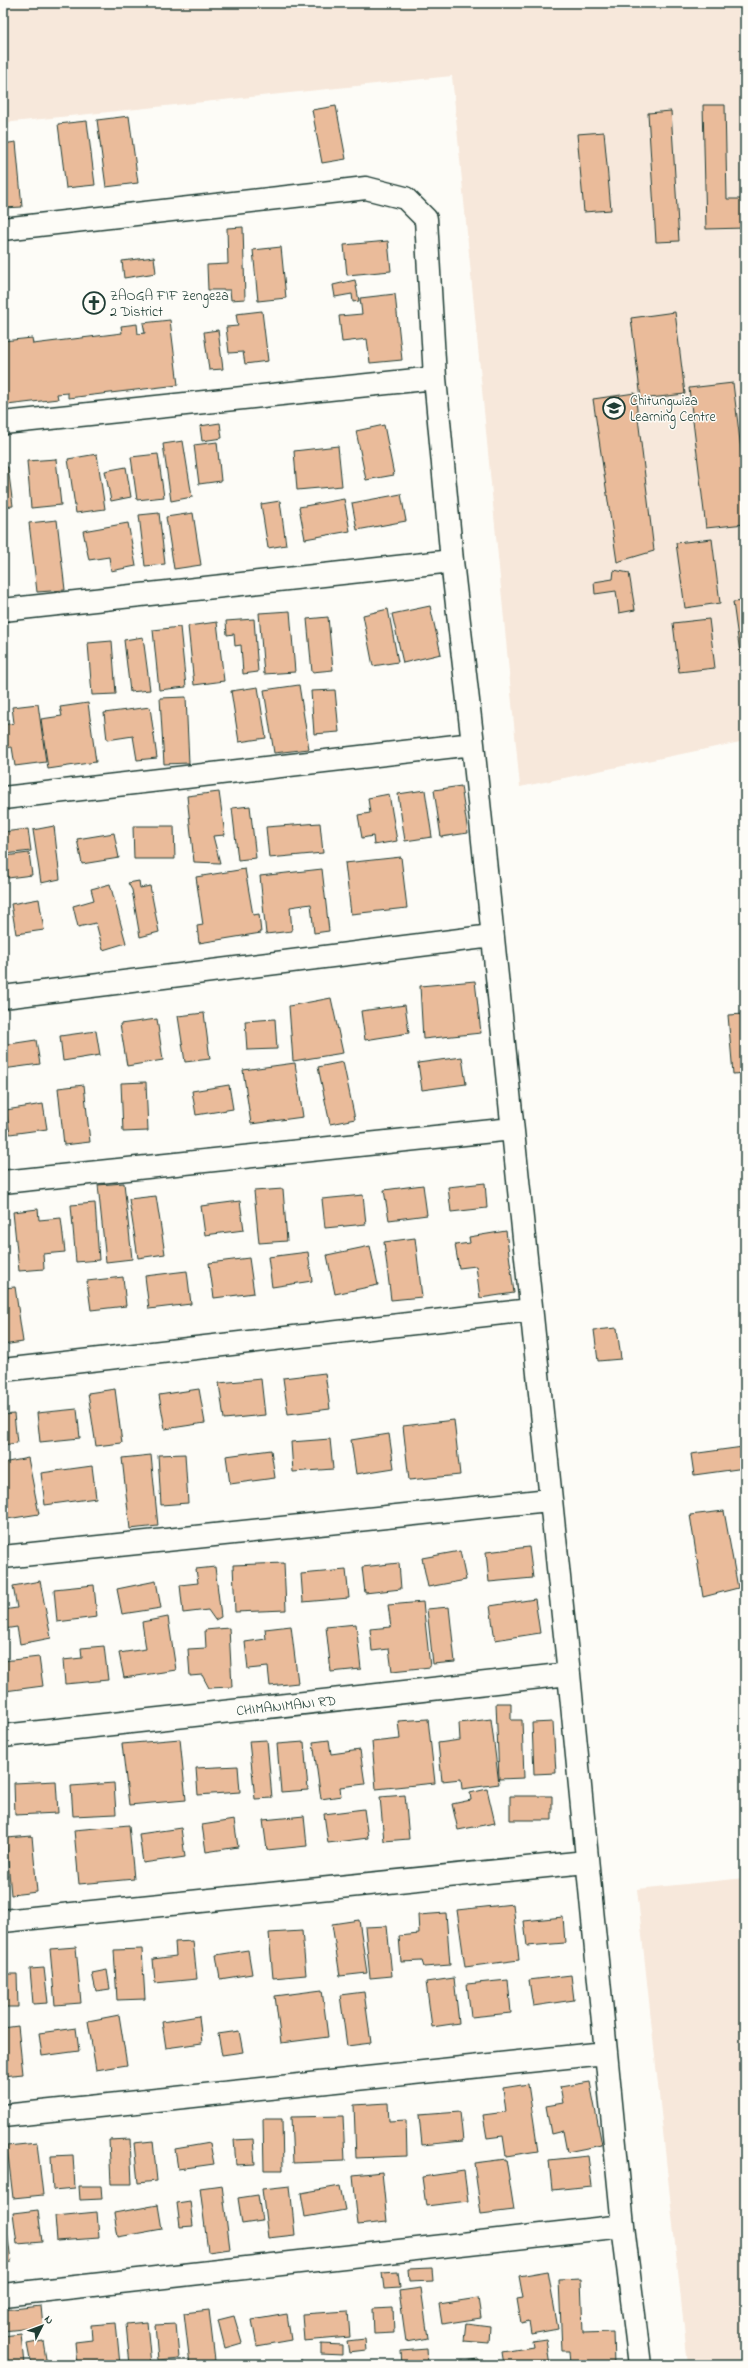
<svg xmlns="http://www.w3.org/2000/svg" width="748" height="2368" viewBox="0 0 748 2368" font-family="'Indie Flower',sans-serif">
<rect width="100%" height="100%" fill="#fdfcf7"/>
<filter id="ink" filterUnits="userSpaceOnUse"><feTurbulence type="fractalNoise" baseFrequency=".025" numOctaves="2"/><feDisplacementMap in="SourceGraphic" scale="8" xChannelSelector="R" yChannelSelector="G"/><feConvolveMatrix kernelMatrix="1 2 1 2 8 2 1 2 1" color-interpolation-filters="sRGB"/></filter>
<g filter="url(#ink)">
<!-- built -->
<path fill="#f7e8db" d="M3,3H745V741L520,787L452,76L3,123Z
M745,1878V2365H688L637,1889Z"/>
<!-- building -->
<path fill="#eabb9a" stroke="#1f3d34" d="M703,105H725L727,199H745V228L706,229Z
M336,106L346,159L322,163L312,110Z
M671,111L679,241L656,242L648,113Z
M129,116L138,183L106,187L97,120Z
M87,121L95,185L66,188L58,124Z
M604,132L611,210L584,212L577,134Z
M16,142L22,207L3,208V144Z
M243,227L245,299L231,300L230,290H208L207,265L228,264L227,228Z
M388,241L391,271L347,275L344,245Z
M281,247L286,298L258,301L253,250Z
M154,257L156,273L124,278L122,261Z
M355,280L359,301L353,302L352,294L335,297L333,285Z
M395,294L402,360L370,363L367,339L342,342L339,316L362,314L360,298Z
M262,311L268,361L245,364L243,352L229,353L226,327L238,326L236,314Z
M675,312L685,394L641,399L631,318Z
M170,320L178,385L68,398V393L57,394L58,399L7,405L3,373V341L32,338L33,344L122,333L121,326L137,324L138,334L145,333L143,323Z
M218,330L223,369L209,370L204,332Z
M733,383L745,483V524L706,528L689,388Z
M635,393L654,551L617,562L593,399Z
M220,423L222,438L202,441L200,426Z
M384,425L394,475L366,480L356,431Z
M183,441L192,497L171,501L163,444Z
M217,442L221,481L199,484L194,445Z
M338,446L342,486L297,490L294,451Z
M97,454L105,509L76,513L68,459Z
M158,454L164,497L137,500L131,457Z
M56,459L61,505L31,508L27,461Z
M8,467L13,506L3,507V468Z
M126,467L131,497L111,501L105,471Z
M401,494L406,521L357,530L352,503Z
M344,499L350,531L305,539L299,507Z
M280,501L286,545L268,548L261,504Z
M159,513L165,564L145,566L139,515Z
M193,513L201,565L174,569L166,517Z
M57,520L65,590L37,592L29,523Z
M128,523L136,566L111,571L109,557L89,560L83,531Z
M712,539L720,603L685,608L676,543Z
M614,570L629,573L635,610L619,613L616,591L595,594L594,582L613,579Z
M745,601V653H740L733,602Z
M430,606L441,654L403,663L392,614Z
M388,609L398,662L373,666L363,615Z
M290,611L295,672L264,674L259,613Z
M328,617L333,670L312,672L307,619Z
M254,619L258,672L243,674L241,645L235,646L234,634L227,635L226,621Z
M709,619L715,668L679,672L673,623Z
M217,622L224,681L194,685L188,626Z
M180,627L186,687L159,690L153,630Z
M143,637L150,690L130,692L124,640Z
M112,641L116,694L92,695L88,643Z
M299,685L309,749L274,753L264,690Z
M258,687L266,738L239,742L231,691Z
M335,690L339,732L314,734L311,691Z
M186,697L189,763L164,764L160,698Z
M88,703L96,762L48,769L41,719L62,716L60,707Z
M38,704L46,762L15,766L12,747L3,748V725L14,723L12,707Z
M150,707L157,758L137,760L133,736L107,740L104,713Z
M461,786L468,833L441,837L434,790Z
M425,790L432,837L405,841L398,794Z
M219,792L225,835L213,836L220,863L194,862L187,796Z
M389,794L397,841L374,845L373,836L362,838L358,815L370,813L368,798Z
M250,806L256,858L238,860L232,808Z
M320,823L323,853L269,858L266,827Z
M54,826L60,879L41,883L33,830Z
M133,826H174L175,859H134Z
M28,829L31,851L5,854L3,832Z
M114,833L119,858L82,864L77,839Z
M29,853L32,875L8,878L5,856Z
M401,857L407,908L351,914L345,863Z
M245,869L253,915L259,914L261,933L199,943L197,926L203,925L196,877Z
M322,869L329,931L314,933L311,904L290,907L292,931L266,934L260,876Z
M139,881L140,888L150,886L159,932L140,937L132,890L128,883Z
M110,884L126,943L103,950L96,923L78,927L73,906L94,900L91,889Z
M39,899L44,930L16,934L11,904Z
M475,981L481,1033L423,1039L420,986Z
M331,998L343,1053L293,1061L289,1006Z
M405,1005L409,1033L365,1040L361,1011Z
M204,1013L210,1059L185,1062L178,1016Z
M745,1014V1073L733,1074L728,1015Z
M157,1019L163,1060L127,1066L120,1024Z
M275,1019L277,1049L247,1050L245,1021Z
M96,1031L100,1055L63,1061L60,1036Z
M36,1040L40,1064L3,1069V1045Z
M462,1057L466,1084L422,1090L418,1063Z
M343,1062L355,1119L330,1124L318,1067Z
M295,1063L303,1117L251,1124L243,1070Z
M146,1082L148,1131L123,1132L121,1083Z
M84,1085L90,1142L64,1145L58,1088Z
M229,1085L233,1109L196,1115L192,1091Z
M43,1104L47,1129L10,1134L6,1110Z
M124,1183L132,1259L106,1262L98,1185Z
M485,1183L487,1208L451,1212L448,1187Z
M423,1185L427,1215L389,1220L384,1190Z
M283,1189L287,1241L259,1243L254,1191Z
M363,1195L366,1224L325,1228L322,1199Z
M156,1196L165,1254L138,1258L129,1199Z
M240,1201L244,1230L205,1235L201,1206Z
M95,1203L99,1260L76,1262L71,1205Z
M38,1209L39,1220L61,1218L65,1252L43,1254L44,1269L19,1271L13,1212Z
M506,1231L514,1293L480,1298L476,1266L459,1268L455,1245L470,1243L469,1237Z
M415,1238L422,1297L391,1300L384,1242Z
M370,1246L378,1285L335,1294L327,1255Z
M308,1252L312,1281L272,1287L268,1257Z
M249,1258L254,1293L214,1298L209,1263Z
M187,1271L191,1304L149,1309L145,1276Z
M123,1277L126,1306L91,1310L87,1281Z
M15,1287L23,1342L3,1345V1288Z
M617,1328L621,1359L598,1361L594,1330Z
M325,1373L330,1409L288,1414L283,1378Z
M261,1379L265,1415L224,1419L219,1383Z
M115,1389L122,1443L96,1446L88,1393Z
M199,1389L205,1423L165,1429L159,1395Z
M77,1409L80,1438L40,1442L37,1413Z
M14,1414L17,1443L3,1445V1415Z
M454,1420L460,1475L409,1480L403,1426Z
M389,1434L394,1468L356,1474L351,1440Z
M330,1439L333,1469L293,1472L291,1442Z
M743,1447L745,1468L694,1475L691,1454Z
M271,1450L275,1478L230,1484L226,1456Z
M185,1454L188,1503L161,1505L158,1455Z
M151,1455L158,1526L130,1529L122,1458Z
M28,1458L39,1514L7,1519L3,1495V1463Z
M92,1466L96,1498L45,1505L41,1473Z
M724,1511L738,1588L703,1597L690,1515Z
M529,1547L533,1578L489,1582L486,1552Z
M460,1551L466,1580L428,1587L422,1558Z
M284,1563L286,1610L235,1612L233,1565Z
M399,1563L401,1589L365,1593L362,1567Z
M215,1567L221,1617L215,1620L208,1610L183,1613L180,1585L198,1583L196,1569Z
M346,1570L349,1598L303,1602L301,1574Z
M40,1581L51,1638L20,1644L17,1627L4,1629L3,1610L17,1608L13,1586Z
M156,1581L161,1608L122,1614L117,1589Z
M94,1585L97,1617L57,1622L54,1589Z
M535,1599L540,1633L495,1640L490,1606Z
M423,1602L430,1667L392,1671L389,1649L372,1651L370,1629L391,1627L388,1605Z
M449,1607L455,1662L433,1664L427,1609Z
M168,1617L176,1670L124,1678L119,1653L146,1649L142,1622Z
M356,1624L361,1669L331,1672L326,1627Z
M291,1626L298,1683L270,1686L268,1667L248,1669L245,1642L266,1639L265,1629Z
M229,1628L232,1687L209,1688L202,1675L190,1676L188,1649L206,1648L205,1630Z
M104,1646L108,1680L65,1684L63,1660L82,1658L81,1648Z
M39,1657L43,1686L5,1691L3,1661Z
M496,1703H511V1720H522L524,1778L499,1779Z
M428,1719L435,1783L376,1789L372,1742L400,1739L398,1721Z
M491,1719L499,1784L462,1789L461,1779L442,1781L438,1743L460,1740L459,1723Z
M553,1722L556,1773L534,1774L532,1723Z
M180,1739L186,1800L129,1805L122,1744Z
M267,1740L272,1798L255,1799L249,1741Z
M329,1740L331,1754L360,1750L365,1784L340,1787L341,1796L321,1799L313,1742Z
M304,1742L308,1790L281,1792L277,1744Z
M238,1766L240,1792L198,1795L196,1768Z
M56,1781L58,1813L15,1815L14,1783Z
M114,1783L116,1814L73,1816L71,1786Z
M487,1789L495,1823L458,1830L452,1804L471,1800L470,1793Z
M405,1795L409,1839L384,1841L380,1797Z
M510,1796H552V1820H510Z
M364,1809L368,1838L328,1843L324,1814Z
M304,1816L307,1846L267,1850L263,1820Z
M234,1820L238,1847L206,1852L202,1825Z
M129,1825L134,1879L79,1884L74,1830Z
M181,1828L185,1857L143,1863L139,1834Z
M32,1836L37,1892L11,1895L6,1838Z
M513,1904L519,1960L465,1967L457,1910Z
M446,1913L450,1965L424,1967L422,1961L401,1962L399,1936L419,1934L418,1915Z
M563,1917L565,1943L527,1946L524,1921Z
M359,1920L367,1973L340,1976L332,1924Z
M387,1926L392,1976L370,1978L365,1927Z
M302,1931L306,1975L273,1978L269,1933Z
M193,1941L197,1979L155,1983L153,1959L176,1956L175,1942Z
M76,1947L81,2003L55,2005L50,1949Z
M142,1949L145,1999L117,2000L114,1950Z
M248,1950L252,1974L220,1979L216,1955Z
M44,1968L48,2003L33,2004L30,1969Z
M107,1970L110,1989L96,1991L92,1973Z
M3,1974H17L18,2007H3Z
M571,1975L574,2000L533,2006L529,1980Z
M454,1978L459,2023L432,2027L426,1982Z
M508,1980L511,2013L471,2017L467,1984Z
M322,1990L328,2037L281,2043L275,1996Z
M364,1992L371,2043L347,2046L340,1995Z
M119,2015L127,2065L96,2070L88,2021Z
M199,2016L202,2043L166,2048L162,2022Z
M18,2026L23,2074L3,2076V2028Z
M76,2028L79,2051L42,2056L39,2033Z
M239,2031L243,2052L222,2055L218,2034Z
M590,2082L602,2145L567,2152L563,2131L551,2134L546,2106L563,2103L560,2087Z
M528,2084L538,2151L506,2156L503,2136L487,2138L483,2115L506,2112L503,2088Z
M388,2103L389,2121L406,2120L407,2156L356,2158L354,2105Z
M460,2112L463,2141L422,2145L419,2115Z
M343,2116L345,2161L293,2163L291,2117Z
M263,2119H282L283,2170H264Z
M130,2139L132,2184H111L109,2140Z
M253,2139L255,2164L236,2165L234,2140Z
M153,2141L157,2181L138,2183L134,2143Z
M37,2143L43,2195L13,2198L7,2146Z
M210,2143L214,2164L178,2169L175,2149Z
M73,2155L75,2188L53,2190L51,2156Z
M588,2156L592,2186L552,2190L549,2160Z
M506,2159L514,2210L481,2214L474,2163Z
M464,2171L468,2201L426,2206L422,2177Z
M382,2172L387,2222L358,2225L353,2175Z
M222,2185L230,2249L208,2252L200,2188Z
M79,2186H101L102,2199L80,2200Z
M290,2186L295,2235L268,2238L262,2189Z
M340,2186L345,2210L305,2217L301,2193Z
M258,2195L262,2221L242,2224L238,2198Z
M190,2201L193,2226L180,2227L177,2203Z
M158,2205L162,2229L118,2237L114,2213Z
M38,2210L42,2242L17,2244L13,2213Z
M97,2212L99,2238L57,2241L55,2216Z
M3,2214H5L11,2262L3,2263Z
M432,2268L433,2281L409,2282L408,2269Z
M548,2271L558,2329L531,2334L529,2321L521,2323L517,2299L523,2298L519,2276Z
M398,2272L400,2288L384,2289L382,2273Z
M581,2279L583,2333L613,2332L614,2365H570L569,2351H562L559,2280Z
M421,2288L428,2338L406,2342L399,2291Z
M478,2298L481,2318L442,2324L439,2304Z
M41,2306L43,2327L3,2331V2310Z
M393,2308L394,2333L374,2334L373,2309Z
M209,2310L215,2361L190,2364L184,2313Z
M348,2311L350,2337L304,2341L302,2314Z
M287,2314L291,2340L257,2346L252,2320Z
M234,2316L242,2343L225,2348L218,2320Z
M147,2322L151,2365H130L126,2324Z
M116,2323L120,2365H96V2362L77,2364L75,2342L92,2340L91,2325Z
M466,2323L490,2326L489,2343L464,2341Z
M176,2324L179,2358L158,2360L155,2325Z
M21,2334L24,2365H3V2336Z
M365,2339L366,2351L349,2353L347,2341Z
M546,2339L550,2365H504L502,2352L533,2347L532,2341Z
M43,2341L47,2365H31L27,2344Z
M321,2344L342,2345V2355L321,2354Z
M427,2349L428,2365H402L401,2351Z
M478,2359L479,2365H432Z
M302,2360V2365H283V2362Z"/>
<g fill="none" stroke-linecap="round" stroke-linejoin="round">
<!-- minor casing -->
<g stroke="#1f3d34" stroke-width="25">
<path id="minor" d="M3,229L366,188L405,198L426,219L435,378L452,561L473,744L569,1674L623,2226L640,2365
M3,423L435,378
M3,610L452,561
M3,798L473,744
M3,997L492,936
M3,1182L512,1129
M3,1370L530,1310
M3,1557L549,1500
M3,1736L569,1674
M3,1921L586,1862
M3,2116L605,2053
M3,2295L623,2226"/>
</g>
<!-- minor -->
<use href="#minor" stroke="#fdfcf7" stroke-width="22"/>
</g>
</g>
<!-- icons -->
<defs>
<g id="church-ring" transform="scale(1.15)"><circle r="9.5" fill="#fdfcf7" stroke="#1f3d34" stroke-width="1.5"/><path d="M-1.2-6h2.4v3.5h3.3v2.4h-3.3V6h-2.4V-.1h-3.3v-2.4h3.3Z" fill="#1f3d34"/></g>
<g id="university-ring" transform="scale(1.15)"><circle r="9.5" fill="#fdfcf7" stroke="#1f3d34" stroke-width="1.5"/><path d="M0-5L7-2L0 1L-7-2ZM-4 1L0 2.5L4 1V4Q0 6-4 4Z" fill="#1f3d34"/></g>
</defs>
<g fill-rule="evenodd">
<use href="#church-ring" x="94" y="303"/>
<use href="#university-ring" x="614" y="408"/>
</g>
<g text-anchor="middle" stroke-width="3" stroke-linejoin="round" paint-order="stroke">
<!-- poi labels -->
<g font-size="14" fill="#1f3d34" stroke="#fdfcf7" text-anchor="start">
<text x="110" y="300">ZAOGA FIF Zengeza<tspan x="110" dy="16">2 District</tspan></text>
<text x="630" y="405">Chitungwiza<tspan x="630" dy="16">Learning Centre</tspan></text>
</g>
<!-- street labels -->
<g font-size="14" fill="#1f3d34" stroke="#fdfcf7">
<text transform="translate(286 1705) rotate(-6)" y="5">CHIMANIMANI RD</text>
</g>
</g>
<!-- margin -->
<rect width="748" height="2368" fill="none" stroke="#fdfcf7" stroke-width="16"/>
<rect x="8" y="8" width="732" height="2352" fill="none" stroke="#1f3d34" stroke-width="1.5" filter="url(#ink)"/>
<!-- north arrow -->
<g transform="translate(42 2326) rotate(48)" stroke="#fdfcf7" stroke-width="3" paint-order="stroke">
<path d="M0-3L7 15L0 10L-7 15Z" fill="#1f3d34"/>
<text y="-6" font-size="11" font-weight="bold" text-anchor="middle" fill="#1f3d34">N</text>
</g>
</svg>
